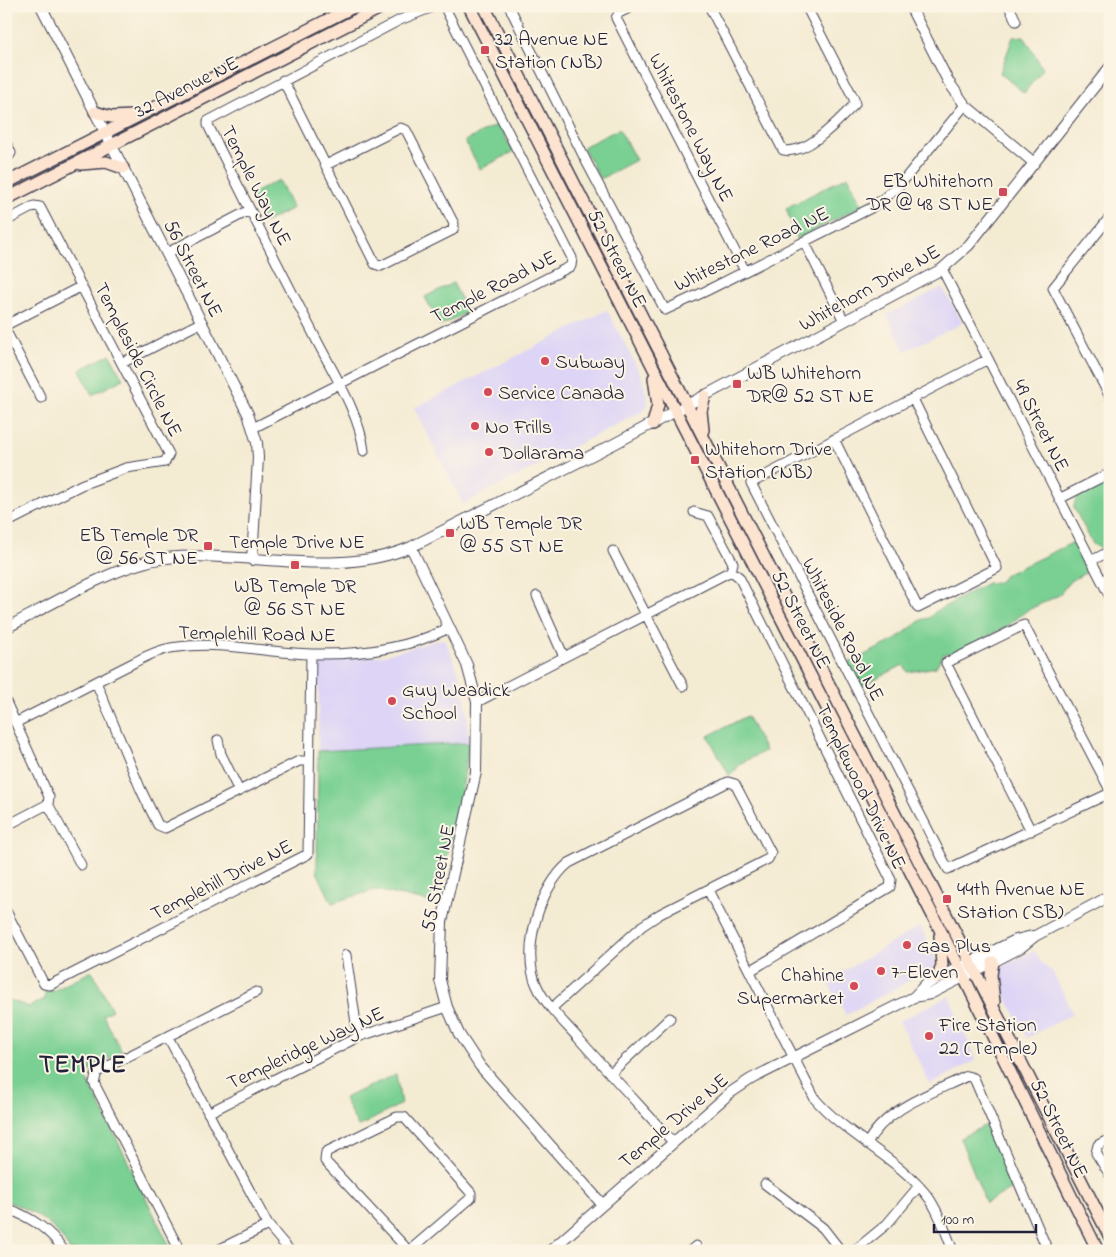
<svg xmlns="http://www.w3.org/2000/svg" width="1116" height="1257" viewBox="0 0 1116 1257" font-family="'Indie Flower',sans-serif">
<rect width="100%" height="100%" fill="#fcf5e5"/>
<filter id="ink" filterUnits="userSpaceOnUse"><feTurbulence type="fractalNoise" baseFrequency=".02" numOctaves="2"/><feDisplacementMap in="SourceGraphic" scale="10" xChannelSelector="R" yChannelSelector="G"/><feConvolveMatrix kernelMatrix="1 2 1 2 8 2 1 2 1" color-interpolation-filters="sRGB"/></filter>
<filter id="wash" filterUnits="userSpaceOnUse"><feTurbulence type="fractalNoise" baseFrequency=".0096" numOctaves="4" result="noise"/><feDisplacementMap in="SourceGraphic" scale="20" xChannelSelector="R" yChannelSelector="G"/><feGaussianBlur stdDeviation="1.12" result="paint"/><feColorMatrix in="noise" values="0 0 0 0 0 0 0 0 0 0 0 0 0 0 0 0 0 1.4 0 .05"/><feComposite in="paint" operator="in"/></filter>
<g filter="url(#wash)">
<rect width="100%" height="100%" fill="#f4ebd3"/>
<!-- built -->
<path fill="#ded5f6" d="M942,287L963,323L905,351L887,315Z
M607,310L641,375L648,399L647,406L643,411L463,504L414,408Z
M442,639L445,640L459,673L467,709L469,743L318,751L319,665L321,661L386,655Z
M920,926L934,954L935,967L846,1015L827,981Z
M1034,950L1042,963L1053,973L1073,1014L1027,1038L996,977V970Z
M949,996L976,1060L930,1085L899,1021Z"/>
<!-- green -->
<path fill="#7ad093" stroke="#4e7967" d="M1024,36L1043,69L1024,93L1000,73L1013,37Z
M499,124L513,152L480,169L465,141Z
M619,129L636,160L600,179L583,147Z
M848,176L862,206L797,239L786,208Z
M279,180L293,208L264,223L250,195Z
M453,283L468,312L440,326L425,297Z
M110,354L123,379L92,395L80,370Z
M1110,480V545L1100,548L1093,544L1074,508C1073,492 1098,486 1110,480Z
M1074,542L1089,571L1070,581L1059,595L1026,611L1008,626L961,651L943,654L936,667L908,672L903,665L860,687L848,663L895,640L921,620L929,618L935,612L987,583L998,582L1007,574Z
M747,716L765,751L739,764L735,771L729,775L708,736Z
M469,743L459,810L435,903L375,890L332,903L317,872L318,751Z
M92,971L112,1010L103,1015L122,1052L92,1068L86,1077L172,1251H70C56,1224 33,1211 6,1201V999L29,1007L45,999V991H53Z
M396,1074L401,1104L358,1127L344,1098Z
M988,1124L1015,1187L986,1203L960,1138Z"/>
</g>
<g filter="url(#ink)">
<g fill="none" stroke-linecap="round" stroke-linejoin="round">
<!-- minor casing -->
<g stroke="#424052" stroke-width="11">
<path id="minor" d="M509,6L587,163L665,310L706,291L871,208L899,186L965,105
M633,6L619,13L616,18L745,271
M709,6L783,150C807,156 839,120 855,104L854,99L806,6
M1009,6L1016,21
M283,80L375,264L381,266L453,230L454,224L406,130L400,128L326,165
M6,143L11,153L6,160
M1110,217L1053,288L1110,397
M6,221L34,206L40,207L169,454L165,462L126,468L81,485L6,523
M804,241L844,321
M167,253L250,210
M942,269L1110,597
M6,325L82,286
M6,331L41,398
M988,359L751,483L948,869L1110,793
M122,363L202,322
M253,428L571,266L572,258L444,6
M834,439L918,608L997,568L913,399
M364,451C360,413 330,368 313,333C277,264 242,194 208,125V121L400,20L435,6
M1059,499L1110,473
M694,512L708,516L733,563L731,571
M613,551L683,686
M1091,561L1110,551
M731,571L739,577L891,880L890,887L750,971
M537,596L564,657
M96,682L141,790L158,825L165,828L299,761H309
M6,702L49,797L48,804L6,826
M477,702L731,571
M17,722L135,662C148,655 163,648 178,647C222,641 268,653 312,654C358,655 407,649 449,628
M218,740L221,754L239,791
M48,804L81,865
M1031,831L946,663L1024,625L1110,790
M708,890L815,1099C848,1137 899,1158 929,1198C940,1214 946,1233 953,1251
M6,911L44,984L50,985L308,854L311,654
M346,955L358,1037
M552,1008L642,926L660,914L768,859L771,853L735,784L728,782L569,863C540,886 520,951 537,986C546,1006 565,1023 579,1039C610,1074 641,1107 672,1141
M168,1037L268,1225L290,1251
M610,1074L670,1018
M208,1113L358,1037L447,1007
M397,1117H404L471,1193V1198L409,1251L325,1161L326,1152Z
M1110,1139L1098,1145L1096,1153L1110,1175
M867,1144C885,1108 933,1093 967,1076L974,1078L1048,1251
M765,1184L823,1228L841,1251
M6,1208C30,1217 50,1229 64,1251
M180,1251L94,1083L97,1072L256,992
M216,1251L268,1225
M690,1251L696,1246
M854,1251L887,1224L919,1186"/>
</g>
<!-- tertiary casing -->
<g stroke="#424052" stroke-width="12">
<path id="tertiary" d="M41,6L248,414L257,443L258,458L252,560
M910,6L948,81L965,105L1033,162
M411,547L467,665L477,702L476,772L442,922L440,980L447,1007L459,1034L480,1066L602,1204
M6,628C51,605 116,564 166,558C246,549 333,580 411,547L614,444L942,269L969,245L1110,67
M914,997L925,985L938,978L1016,940L1032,936
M550,1251L730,1093L751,1079L914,997L930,994L993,962L1020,948L1035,936L1110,896"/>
</g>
<!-- secondary casing -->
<g stroke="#424052" stroke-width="14">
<path id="secondary" d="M469,6L954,957L1098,1251
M484,6L1110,1237
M95,112L111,117L133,116
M81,164L106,162L123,168
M6,183L355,6
M6,199L384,6
M653,424L658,405L654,378
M703,430L701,411L705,396
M993,962L991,975L994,1002
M938,978L942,965L940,936"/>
</g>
<!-- minor -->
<use href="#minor" stroke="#fff" stroke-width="9"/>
<!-- tertiary -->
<use href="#tertiary" stroke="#fff" stroke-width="10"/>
<!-- secondary -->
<use href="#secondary" stroke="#fde4d0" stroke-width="11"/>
</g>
</g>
<!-- markers -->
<g fill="#d1495b" stroke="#fcf5e5" stroke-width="2">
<rect x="480" y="45" width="10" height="10" rx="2.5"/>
<rect x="998" y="187" width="10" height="10" rx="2.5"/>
<circle cx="545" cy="361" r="5"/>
<rect x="732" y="379" width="10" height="10" rx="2.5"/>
<circle cx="488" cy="392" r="5"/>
<circle cx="475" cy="426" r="5"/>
<circle cx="489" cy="452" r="5"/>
<rect x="690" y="455" width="10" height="10" rx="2.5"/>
<rect x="445" y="528" width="10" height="10" rx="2.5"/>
<rect x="203" y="541" width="10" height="10" rx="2.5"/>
<rect x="290" y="560" width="10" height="10" rx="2.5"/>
<circle cx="392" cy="701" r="5"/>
<rect x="942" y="894" width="10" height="10" rx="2.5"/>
<circle cx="907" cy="945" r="5"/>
<circle cx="881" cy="971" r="5"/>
<circle cx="854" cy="986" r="5"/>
<circle cx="929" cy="1036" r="5"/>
</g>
<g text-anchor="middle" stroke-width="4" stroke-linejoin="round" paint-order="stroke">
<!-- poi labels -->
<g font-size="20" fill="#22223b" stroke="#fcf5e5" text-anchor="start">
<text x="495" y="45">32 Avenue NE<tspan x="495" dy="23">Station (NB)</tspan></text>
<text x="993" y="187" text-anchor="end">EB Whitehorn<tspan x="993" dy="23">DR @ 48 ST NE</tspan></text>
<text x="555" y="368">Subway</text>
<text x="747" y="379">WB Whitehorn<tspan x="747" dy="23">DR@ 52 ST NE</tspan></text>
<text x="498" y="399">Service Canada</text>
<text x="485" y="433">No Frills</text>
<text x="705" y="455">Whitehorn Drive<tspan x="705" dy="23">Station (NB)</tspan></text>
<text x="499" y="459">Dollarama</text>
<text x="460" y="529">WB Temple DR<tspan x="460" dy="23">@ 55 ST NE</tspan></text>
<text x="198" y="541" text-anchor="end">EB Temple DR<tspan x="198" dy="23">@ 56 ST NE</tspan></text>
<text x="295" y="592" text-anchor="middle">WB Temple DR<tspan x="295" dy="23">@ 56 ST NE</tspan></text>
<text x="402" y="696">Guy Weadick<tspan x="402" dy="23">School</tspan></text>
<text x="957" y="895">44th Avenue NE<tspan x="957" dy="23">Station (SB)</tspan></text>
<text x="917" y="952">Gas Plus</text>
<text x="891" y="978">7-Eleven</text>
<text x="844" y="981" text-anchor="end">Chahine<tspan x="844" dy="23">Supermarket</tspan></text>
<text x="939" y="1031">Fire Station<tspan x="939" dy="23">22 (Temple)</tspan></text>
</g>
<!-- street labels -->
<g font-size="20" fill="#22223b" stroke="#fcf5e5">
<text transform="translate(186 86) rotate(-27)" y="7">32 Avenue NE</text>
<text transform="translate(692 127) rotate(63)" y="7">Whitestone Way NE</text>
<text transform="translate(257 185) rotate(63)" y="7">Temple Way NE</text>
<text transform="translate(751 248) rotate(-26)" y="7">Whitestone Road NE</text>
<text transform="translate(618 258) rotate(63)" y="7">52 Street NE</text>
<text transform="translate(194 268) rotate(63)" y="7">56 Street NE</text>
<text transform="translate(493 286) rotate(-27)" y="7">Temple Road NE</text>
<text transform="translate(869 287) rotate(-29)" y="7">Whitehorn Drive NE</text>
<text transform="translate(139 359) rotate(63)" y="7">Templeside Circle NE</text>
<text transform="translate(1042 425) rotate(63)" y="7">49 Street NE</text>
<text x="297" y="548">Temple Drive NE</text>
<text transform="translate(802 619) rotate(63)" y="7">52 Street NE</text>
<text transform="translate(844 629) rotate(63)" y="7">Whiteside Road NE</text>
<text transform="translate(257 633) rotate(1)" y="7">Templehill Road NE</text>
<text transform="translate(862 786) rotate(64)" y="7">Templewood Drive NE</text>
<text transform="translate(437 878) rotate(-79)" y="7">55 Street NE</text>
<text transform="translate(221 879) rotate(-27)" y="7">Templehill Drive NE</text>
<text transform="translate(305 1047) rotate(-25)" y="7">Templeridge Way NE</text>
<text transform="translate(673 1120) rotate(-40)" y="7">Temple Drive NE</text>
<text transform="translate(1060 1128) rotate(64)" y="7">52 Street NE</text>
</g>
<!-- district labels -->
<g font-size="25" font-weight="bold" letter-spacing="1" fill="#22223b" stroke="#fcf5e5">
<text x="83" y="1072">TEMPLE</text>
</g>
</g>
<!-- margin -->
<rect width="1116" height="1257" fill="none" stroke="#fcf5e5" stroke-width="25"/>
<!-- scale -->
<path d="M934 1224v8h102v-8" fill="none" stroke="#22223b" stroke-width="2.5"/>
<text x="941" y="1224" font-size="15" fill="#22223b" stroke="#fcf5e5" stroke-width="4" paint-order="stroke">100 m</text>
</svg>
